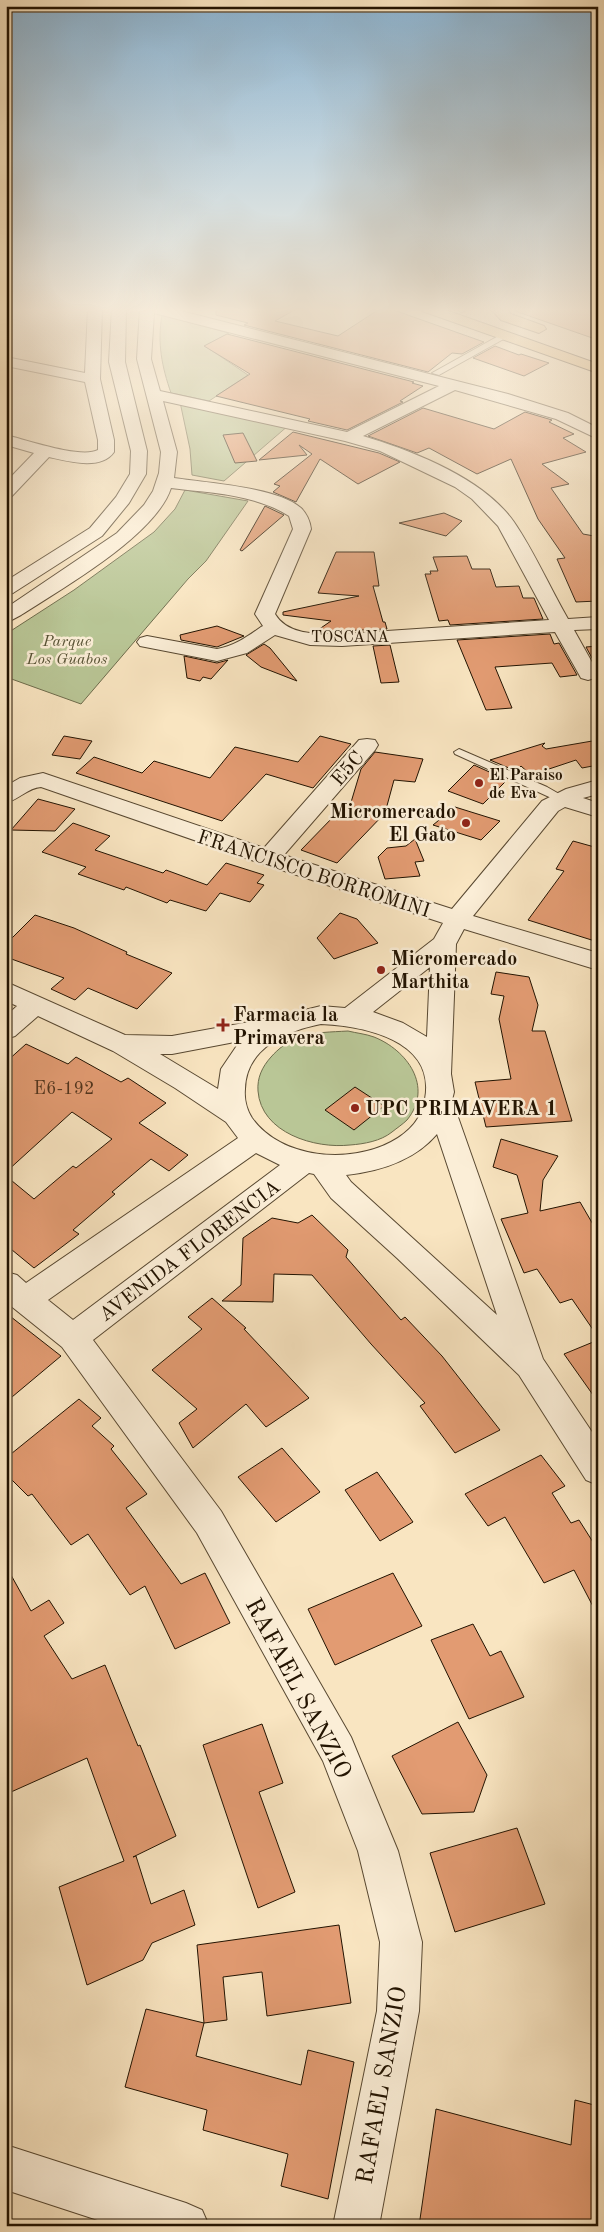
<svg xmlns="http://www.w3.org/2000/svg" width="604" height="2232" viewBox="0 0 604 2232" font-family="'Old Standard TT',serif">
<rect width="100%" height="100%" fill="#f9e5c1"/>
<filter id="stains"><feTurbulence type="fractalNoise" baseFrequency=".004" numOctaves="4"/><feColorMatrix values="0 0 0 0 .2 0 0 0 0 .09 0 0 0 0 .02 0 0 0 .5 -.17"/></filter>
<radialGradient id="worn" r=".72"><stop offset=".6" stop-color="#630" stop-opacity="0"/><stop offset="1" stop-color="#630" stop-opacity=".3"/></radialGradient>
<!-- green -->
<path fill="#b9c696" stroke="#6e6c4c" d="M162,315L229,333L205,346L248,375L209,401L171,393C162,367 157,343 162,315Z
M180,402L289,425L224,481L192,475L190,449Z
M185,490L248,501L206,561L188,579L81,704L6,677V634L74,590L154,532L175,509Z
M348,1031C356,1033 366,1034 374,1037C407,1050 434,1087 407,1120C403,1124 397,1128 392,1132C381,1141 364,1144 350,1145C315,1149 261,1133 258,1091C257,1078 262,1067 271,1057C278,1049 288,1041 299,1037C315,1032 331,1032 348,1031Z"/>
<!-- building -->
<path fill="#e29b72" stroke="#221301" d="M216,308H298L275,321L338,336L381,308H388L484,342L462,354L452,353L428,372L244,325L248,323L216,315Z
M515,308H598V340L515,311Z
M227,334L414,382L412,383L423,386L400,401L403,402L347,430L308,421L310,419L216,396L250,374L204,346Z
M495,346L519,355L521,354L549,363L524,376L473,358Z
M423,408L494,429L525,412L552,420L549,422L574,434L563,438L586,452L542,464L569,484L551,488L583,534L594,536L598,545V601L576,602L557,559L565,558L538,519L511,459L477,474L429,448L417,453L368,436Z
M293,432L379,453L400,462L358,484L320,459L296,502L273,492L280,486L274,484L312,454L299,445L307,455L259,460Z
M243,433L257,461L235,463L223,435Z
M265,506L284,515L242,551L240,550Z
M444,513L462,521L446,536L399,523Z
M336,552H374L379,586H373L383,622H385L387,629L315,632L331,621L283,615V612L359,596L318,593Z
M467,556L472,569H490L496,587L519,586L523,598H534L543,619L450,625L448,620L439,621L425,574H431L430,571H438L433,557Z
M217,626L244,636L217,647L181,640L180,635Z
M550,634L554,644L559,643L577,675L560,677L552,663L495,667L512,708L486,710L457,640Z
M264,644L270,648L297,681L261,667L246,655Z
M390,645L399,682L381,683L373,646Z
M598,646V669L586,647Z
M184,656L217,663L228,660L211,679L203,677L200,681L187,678Z
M64,736L92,741L80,759L52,755Z
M320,736L351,744L313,788L266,774L222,821L76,773L94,757L142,773L154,761L210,778L235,747L298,762Z
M598,740V765L582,768L576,760L531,775L521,766L516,771L490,760L545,743L542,746L546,749Z
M375,752L423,759L415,782L394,780L385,813L337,863L301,850L335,815L346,819L361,769Z
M474,765L507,780L483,804L448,791Z
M38,799L75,809L55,831L11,830Z
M455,807L500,821L481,840L433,825Z
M73,823L110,836L95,850L163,873L166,870L207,885L226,863L264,875L257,883L264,885L250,902L220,893L206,911L170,900L167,903L126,887L124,890L78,874L86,867L42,852Z
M415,839L424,861L415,862L420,876L385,879L378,857L387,848L406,846Z
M573,841L598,848V942L528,920L564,871L556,869Z
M340,913L357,919L378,943L334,959L317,938Z
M35,915L74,928L127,952L126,954L172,973L137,1009L88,988L75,1000L51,989L64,978L6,957V944Z
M496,972L529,977L538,1005L532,1031H545L572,1121L486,1127L475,1082L511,1079L499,1019L504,996L491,994Z
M26,1044L68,1064L76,1057L121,1082L128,1078L166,1103L139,1123L188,1155L169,1171L151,1159L112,1192L115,1194L73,1230L79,1234L34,1268L6,1245V1176L34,1199L73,1166L76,1168L112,1139L72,1112L6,1172V1062Z
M355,1087L384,1106L354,1130L325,1110Z
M501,1139L558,1156L543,1180L540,1211L580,1202L598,1233V1337L572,1299L560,1303L537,1269L524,1273L501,1219L528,1213L517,1175L493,1167Z
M312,1215L348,1250L346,1257L401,1320L405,1317L442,1356L500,1430L455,1453L420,1406L425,1403L371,1344L312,1275L274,1274L273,1302L222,1301L241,1285L243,1238L272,1218L298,1223Z
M212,1298L246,1328L244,1329L309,1398L266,1427L246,1404L193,1448L179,1423L197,1409L152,1370L202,1329L188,1317Z
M6,1313L61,1356L6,1402Z
M598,1340V1402L564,1354Z
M79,1399L101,1418L92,1426L114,1446L111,1449L147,1494L126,1508L181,1584L205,1573L230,1623L175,1649L145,1586L130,1595L88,1534L71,1545L32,1494L28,1496L6,1474V1458Z
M282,1448L320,1492L276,1522L238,1477Z
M541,1455L565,1486L552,1493L571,1523L579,1520L598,1550V1616L574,1570L544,1583L505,1517L488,1526L465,1494Z
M377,1472L413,1522L380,1541L345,1490Z
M6,1566L31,1611L49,1600L64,1623L44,1636L72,1679L105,1665L138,1746L140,1745L176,1836L133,1857L136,1856L151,1904L184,1890L195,1925L152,1943L143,1960L87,1985L59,1887L124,1861L87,1758L11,1792L6,1779Z
M393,1573L422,1626L335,1665L308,1609Z
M473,1624L490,1656L501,1651L524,1697L469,1719L431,1640Z
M458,1722L487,1775L474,1812L422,1814L392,1756Z
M262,1724L283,1783L259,1792L295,1892L258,1908L203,1745Z
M517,1828L545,1904L455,1932L430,1853Z
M339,1925L351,2003L267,2016L262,1972L223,1977L227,2020L204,2023L197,1945Z
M146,2009L204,2023L196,2056L301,2085L308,2050L354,2062L328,2199L281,2186L288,2154L203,2130L207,2110L125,2087Z
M575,2100L598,2106V2226H419L436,2109L571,2145Z"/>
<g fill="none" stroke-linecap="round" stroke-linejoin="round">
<!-- service casing -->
<g stroke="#584831" stroke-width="2">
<path id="service" d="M459,308H472L462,312L458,310Z
M502,334L509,336L439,375L432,373Z
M459,749L547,787L568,799L566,801H558L455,754L454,752Z"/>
</g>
<!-- minor casing -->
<g stroke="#584831" stroke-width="2">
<path id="minor" d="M88,308H102L100,379L114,440V452C101,471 67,461 49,457L12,496L6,497V482L34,453L6,445V435C26,440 81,459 98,450V440L85,382L6,366V357L85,373Z
M112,308H126L125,362L147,451L146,474L129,503L102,536L13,593L6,595V581L90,528L116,497L130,474L131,451L109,362Z
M140,308H169L508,394L568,413L598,428V439L556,419L455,390L363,436C413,451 483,478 514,522C534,551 550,588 568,619L598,617V629L574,630L598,673L595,678L588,680L581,678L555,632L342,646L310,645L275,635L247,653L217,661L140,646L137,642L140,638L147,636L217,649C234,646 247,637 261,627L263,626L255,614L293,529L289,516C255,494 210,493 171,488C156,535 63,588 21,615L6,623V608L117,533L144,505L153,491L159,473L161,452L137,359ZM154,313L439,386L347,432L160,391L151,359ZM163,401L345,441L380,451L455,487L472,499L498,526L549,620L342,634C319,634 288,636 275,614L311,529C310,521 307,514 301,508C277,487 207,483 174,478L177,452Z
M367,739L375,740L378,745L375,750L284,855L452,909L542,801L566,789L598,780V794L583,798L598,803V817L565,807L558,811L473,916L598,953V970L464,929L456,944L451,1074L454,1092L452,1100L543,1359L598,1441V1485L586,1480L519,1375L397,1258L331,1198L314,1174L309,1173L93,1340L221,1511L351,1737L398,1851L422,1942L419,2011L379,2226H333L377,2011L380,1942L358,1851L323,1761L197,1533L62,1347L6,1302V1272L17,1275L26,1283L238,1138L226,1122L175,1088L113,1051L38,1016L15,1036L6,1039V1016L17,1006L6,1001V982L125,1035L172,1036L276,1017L321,1006L345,1008L434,939L443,923L260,863L41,787C28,788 19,799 6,803V786L20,778L43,773L264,848L359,740ZM430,967L427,1037L403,1023L373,1012ZM321,1024C364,1026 436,1040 425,1099C422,1119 408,1133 391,1142C350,1164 281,1159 252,1118C247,1110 244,1099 245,1089C246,1048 286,1031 321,1024ZM240,1041L221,1069L218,1089L160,1054H172ZM437,1134L497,1315L351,1182L346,1175C380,1171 414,1161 437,1134ZM256,1153L280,1165L73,1320L48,1300Z
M6,2145L186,2203L202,2210L209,2226H116L6,2190Z"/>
</g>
<!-- primary casing -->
<g stroke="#221301" stroke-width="2">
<path id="primary" d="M420,308H440L598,364V373L422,311Z
M490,308H505L511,314L544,326L546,329L539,333L501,320Z"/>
</g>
<!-- service -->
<use href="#service" fill="#fbeed7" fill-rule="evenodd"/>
<!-- minor -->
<use href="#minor" fill="#fbeed7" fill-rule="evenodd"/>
<!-- primary -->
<use href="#primary" fill="#ecc280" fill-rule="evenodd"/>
</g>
<!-- sky -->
<linearGradient id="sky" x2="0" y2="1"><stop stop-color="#8cb7d7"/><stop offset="0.5" stop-color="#fcf3e3"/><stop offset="1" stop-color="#fcf3e3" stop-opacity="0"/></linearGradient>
<rect width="604" height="620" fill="url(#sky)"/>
<!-- markers -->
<g fill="#8f2418" stroke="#fbeed7" stroke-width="2">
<circle cx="479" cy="783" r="5"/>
<circle cx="466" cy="823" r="5"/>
<circle cx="381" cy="970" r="5"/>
<path d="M220.5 1017.5h5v5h5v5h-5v5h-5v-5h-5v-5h5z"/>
<circle cx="355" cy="1108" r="5"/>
</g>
<g text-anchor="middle" stroke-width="5" stroke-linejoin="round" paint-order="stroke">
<!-- far-street labels -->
<g font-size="16" fill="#221301" stroke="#fbeed7">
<text x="350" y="642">TOSCANA</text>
</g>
<!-- far-park labels -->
<g font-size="16" font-style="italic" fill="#575235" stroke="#fbeed7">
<text x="67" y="646">Parque<tspan x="67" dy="18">Los Guabos</tspan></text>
</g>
<!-- far-poi labels -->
<g font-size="16" font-weight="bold" fill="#221301" stroke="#fbeed7" text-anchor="start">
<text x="489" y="780">El Paraiso<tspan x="489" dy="18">de Eva</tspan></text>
</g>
<!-- number labels -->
<g font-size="18" fill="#52351d">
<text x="64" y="1094">E6-192</text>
</g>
<!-- street labels -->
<g font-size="20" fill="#221301" stroke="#fbeed7">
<text transform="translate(347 768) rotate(-49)" y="7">E5C</text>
<text transform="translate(314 873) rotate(18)" y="7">FRANCISCO BORROMINI</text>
<text transform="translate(189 1250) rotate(-37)" y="7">AVENIDA FLORENCIA</text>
</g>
<!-- poi labels -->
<g font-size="20" font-weight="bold" fill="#221301" stroke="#fbeed7" text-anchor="start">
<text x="456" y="818" text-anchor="end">Micromercado<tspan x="456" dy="23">El Gato</tspan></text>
<text x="391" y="965">Micromercado<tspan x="391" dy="23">Marthita</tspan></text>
<text x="233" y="1021">Farmacia la<tspan x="233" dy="23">Primavera</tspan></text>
<text x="365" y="1115">UPC PRIMAVERA 1</text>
</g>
<!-- near-street labels -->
<g font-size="24" fill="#221301" stroke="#fbeed7">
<text transform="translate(299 1688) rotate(62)" y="8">RAFAEL SANZIO</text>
<text transform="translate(381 2085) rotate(-80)" y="8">RAFAEL SANZIO</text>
</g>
</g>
<!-- margin -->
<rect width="604" height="2232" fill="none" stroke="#f9e5c1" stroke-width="25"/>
<rect x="8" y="8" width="589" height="2217" fill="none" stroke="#221301" stroke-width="2.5"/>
<rect x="12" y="12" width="579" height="2207" fill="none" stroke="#221301"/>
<rect width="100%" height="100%" filter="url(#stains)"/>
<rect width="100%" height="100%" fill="url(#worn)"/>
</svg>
